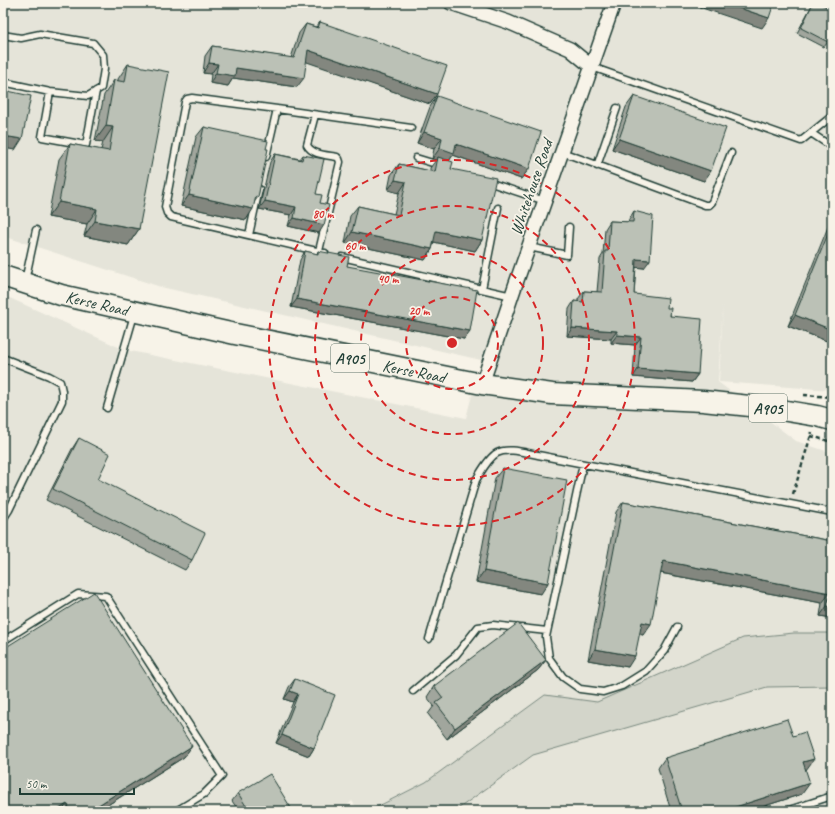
<svg xmlns="http://www.w3.org/2000/svg" width="835" height="814" viewBox="0 0 835 814" font-family="Caveat,sans-serif">
<rect width="100%" height="100%" fill="#f7f3e8"/>
<filter id="ink" filterUnits="userSpaceOnUse"><feTurbulence type="fractalNoise" baseFrequency=".025" numOctaves="2"/><feDisplacementMap in="SourceGraphic" scale="8" xChannelSelector="R" yChannelSelector="G"/><feConvolveMatrix kernelMatrix="1 2 1 2 8 2 1 2 1" color-interpolation-filters="sRGB"/></filter>
<g filter="url(#ink)">
<!-- built -->
<path fill="#e5e4d9" d="M3,3H832V390L719,382L723,305L718,382L796,441L832,453V811H446L426,782L369,811H359L352,801L341,811H3V295L125,350L466,418L481,360L161,287L3,236Z"/>
<!-- green -->
<path fill="#d3d5ca" stroke="#79897f" d="M794,633H832V686L767,687L533,755L455,811H369L426,782L545,695L597,702L743,638Z"/>
<g fill="none" stroke-linecap="round" stroke-linejoin="round">
<!-- service casing -->
<g stroke="#1f3d34" stroke-width="9">
<path id="service" d="M3,35L21,38L40,34L93,43L103,55L104,69L101,88L88,96L50,92L3,82
M592,67L801,141L832,116
M50,92L42,137L86,145L96,91
M277,109L411,128
M315,115L307,145C312,155 327,155 337,157L339,159L340,162L319,251
M811,133L832,147
M562,152L705,205H709L712,202L731,153
M266,157L277,109L192,98L187,99L185,102L165,207L167,213L171,217L325,253
M416,158L439,165
M597,166L617,108
M488,182L545,201
M249,235L259,189
M529,247L567,255L569,227
M342,257L512,296
M25,281L36,230
M482,289L498,208
M3,358L49,376L60,382L62,391V401L9,510L3,519
M107,408L134,315
M583,464L546,637L549,658L563,677L580,689L603,692L622,686L646,671L664,651L677,627
M429,639L476,480C481,472 488,458 497,453C508,447 526,453 538,455L832,512
M3,641L78,594L106,596L222,776L204,794L176,811
M413,691L456,655L478,627L493,625L547,631
M786,811L832,796"/>
</g>
<!-- minor casing -->
<g stroke="#1f3d34" stroke-width="16">
<path id="minor" d="M451,3L508,22L570,49L592,67
M482,384L515,286L614,3"/>
</g>
<!-- primary casing -->
<g stroke="#1f3d34" stroke-width="23">
<path id="primary" d="M3,276L61,295L235,334L482,384L552,394L703,401L769,408L817,416L832,420"/>
</g>
<!-- path -->
<path stroke="#1f3d34" stroke-width="2.5" stroke-dasharray="4 3" stroke-linecap="butt" d="M804,395L832,397
M811,436L832,442
M793,494L812,432"/>
<!-- service -->
<use href="#service" stroke="#f7f3e8" stroke-width="6"/>
<!-- minor -->
<use href="#minor" stroke="#f7f3e8" stroke-width="13"/>
<!-- primary -->
<use href="#primary" stroke="#f7f3e8" stroke-width="20"/>
</g>
<!-- wall -->
<path fill="#a1a69d" stroke="#1f3d34" d="M813,3H819L828,42L824,47L797,33Z
M320,22L437,94L430,104L306,61L297,87L233,78L228,86L210,83L211,74L203,73L205,56L212,46L291,58L299,33L306,24L316,27Z
M128,64L139,229L128,245L84,236L87,224L48,217L59,159L70,144L101,150L103,142L95,141L104,95L114,80L118,81V79Z
M437,96L529,169L521,179L453,155L449,161L451,169L482,240L475,251L434,242L432,249L425,260L345,243L350,216L358,206L394,214L399,193L388,190L391,175L399,164L430,171V168L436,160L432,159L434,149L417,143L430,107Z
M634,96L704,181L612,149L626,107Z
M204,127L266,149L258,197L255,201L246,220L181,206L196,137Z
M275,154L300,159L303,155L316,194L320,203L319,233L288,226L291,215L259,209L270,162Z
M634,211L644,268L636,267L634,294L667,308L698,374L692,382L633,377L635,345L611,343V339L567,336L569,309L574,301L578,302V299L584,291L597,292L600,259L603,254L605,229L610,221L628,222L629,219Z
M832,217V343L788,326Z
M305,251L317,254L318,251L347,266L464,339L291,307L300,260Z
M79,438L98,479L192,560L185,570L46,500L72,449Z
M503,468L541,594L476,582L495,478Z
M623,502L832,541V618L820,616L822,603L660,573L643,635L639,634L628,667L588,660L616,512Z
M546,660L538,670L447,739L428,714L434,706L427,697L434,686Z
M295,679L314,748L309,756L276,743L293,702L284,699L289,687Z
M793,736L806,770H805L802,794L749,811H671L658,768L665,758Z
M192,746L184,757L98,811H3Z
M238,793L291,808L289,811H239L232,801Z"/>
<!-- shaded-wall -->
<path fill="#83877f" stroke="#1f3d34" d="M687,3H725L769,18L762,28Z
M308,50L437,94L430,104L301,60Z
M209,63L218,64L211,74L203,73Z
M236,68L304,78L297,87L233,78L228,86L210,83L216,73Z
M106,126L113,127L103,142L95,141Z
M424,132L442,138L434,149L417,143Z
M3,136L22,139L15,150L3,148Z
M619,139L711,171L704,181L612,149Z
M456,144L529,169L521,179L453,155L447,164L438,157L436,160L432,159L440,148Z
M395,180L406,182L399,193L388,190Z
M189,195L253,209L246,220L181,206Z
M265,201L296,207L291,215L259,209Z
M59,202L97,209L87,224L48,217Z
M294,218L324,225L319,233L288,226Z
M95,221L139,229L128,245L84,236Z
M436,231L482,240L475,251L429,241Z
M352,232L432,249L425,260L345,243Z
M636,259L650,260L644,268L631,267Z
M297,299L470,331L464,339L291,307Z
M795,315L832,330V343L788,326Z
M572,328L617,331L611,339L567,336Z
M617,335L641,337L635,345L611,343Z
M638,369L698,374L692,382L633,377Z
M663,561L830,593L822,603L655,572Z
M484,571L548,583L541,594L476,582Z
M827,606L832,607V618L820,616Z
M642,622L651,624L643,635L634,633Z
M595,649L635,656L628,667L588,660Z
M546,660L538,670L447,739L455,728Z
M290,691L298,694L293,702L284,699Z
M282,735L314,748L309,756L276,743Z
M192,746L184,757L98,811H89Z
M814,759L806,770L795,773L803,762Z
M810,783L802,794L749,811H723Z
M67,804L62,811H56Z"/>
<!-- building -->
<path fill="#bbc1b6" stroke="#1f3d34" d="M725,3H774L769,18Z
M813,3H819L832,10V34L828,42L801,28Z
M320,22L447,66L437,94L308,50L304,78L236,68L235,76L216,73L218,64L209,63L212,46L294,58L306,24L318,28Z
M128,64L169,72L139,229L95,221L97,209L59,202L70,144L109,151L113,127L106,126L114,80L125,82Z
M3,90L31,96L22,139L3,136Z
M437,96L541,132L529,169L456,144L454,153L440,148L442,138L424,132Z
M634,96L726,128L711,171L619,139Z
M204,127L268,141L266,149H268L258,197L256,196L253,209L189,195Z
M275,154L302,160L303,155L324,159L316,194L322,195L320,203L329,205L324,225L294,218L296,207L265,201Z
M438,157L453,162L451,169L496,178L482,240L436,231L432,249L352,232L358,206L399,215L406,182L395,180L399,164L435,172Z
M634,211L653,216L650,260L636,259L634,294L668,298L667,308H671L670,316L702,319L698,374L638,369L641,337L617,335V331L572,328L574,301L583,302L584,291L602,292L605,251H608L610,221L633,222Z
M832,224V330L795,315Z
M305,251L318,254V251L349,257L347,266L477,290L470,331L297,299Z
M79,438L110,454L98,479L205,533L192,560L53,489Z
M503,468L567,480L548,583L484,571Z
M623,502L832,541V607L827,606L830,593L663,561L651,624L642,622L635,656L595,649Z
M94,592L192,746L89,811H71L67,804L56,811H3V649Z
M518,623L546,660L455,728L436,703L443,698L434,686Z
M295,679L335,695L314,748L282,735L298,694L290,691Z
M787,719L793,736L805,732L814,759L803,762L810,783L723,811H682L665,758Z
M270,774L291,808L286,811H249L238,793Z"/>
</g>
<!-- distance rings -->
<g fill="none" stroke="#d62828" stroke-width="2" stroke-dasharray="7 5">
<circle cx="452" cy="343" r="46"/>
<circle cx="452" cy="343" r="91"/>
<circle cx="452" cy="343" r="137"/>
<circle cx="452" cy="343" r="183"/>
</g>
<g text-anchor="middle" stroke-width="3.5" stroke-linejoin="round" paint-order="stroke">
<!-- shield labels -->
<g fill="#f7f3e8" stroke="#60746a" stroke-width="1">
<rect x="331" y="344" width="38" height="28" rx="3"/>
<rect x="749" y="394" width="38" height="28" rx="3"/>
</g>
<g font-size="16" font-weight="bold" fill="#1f3d34">
<text x="350" y="364">A905</text>
<text x="768" y="414">A905</text>
</g>
<!-- street labels -->
<g font-size="17" fill="#1f3d34" stroke="#f7f3e8">
<text transform="translate(531 187) rotate(-71)" y="6">Whitehouse Road</text>
<text transform="translate(97 303) rotate(13)" y="6">Kerse Road</text>
<text transform="translate(414 371) rotate(11)" y="6">Kerse Road</text>
</g>
</g>
<circle cx="452" cy="343" r="6" fill="#d62828" stroke="#f7f3e8" stroke-width="2"/>
<g font-size="12" text-anchor="middle" font-weight="bold" fill="#d62828" stroke="#f7f3e8" stroke-width="3.5" stroke-linejoin="round" paint-order="stroke">
<text x="323" y="218">80 m</text>
<text x="355" y="250">60 m</text>
<text x="388" y="283">40 m</text>
<text x="419" y="315">20 m</text>
</g>
<!-- margin -->
<rect width="835" height="814" fill="none" stroke="#f7f3e8" stroke-width="16"/>
<rect x="8" y="8" width="819" height="798" fill="none" stroke="#1f3d34" stroke-width="1.5" filter="url(#ink)"/>
<!-- scale -->
<path d="M20 788v6h114v-6" fill="none" stroke="#1f3d34" stroke-width="2"/>
<text x="26" y="788" font-size="12" fill="#1f3d34" stroke="#f7f3e8" stroke-width="3" paint-order="stroke">50 m</text>
</svg>
